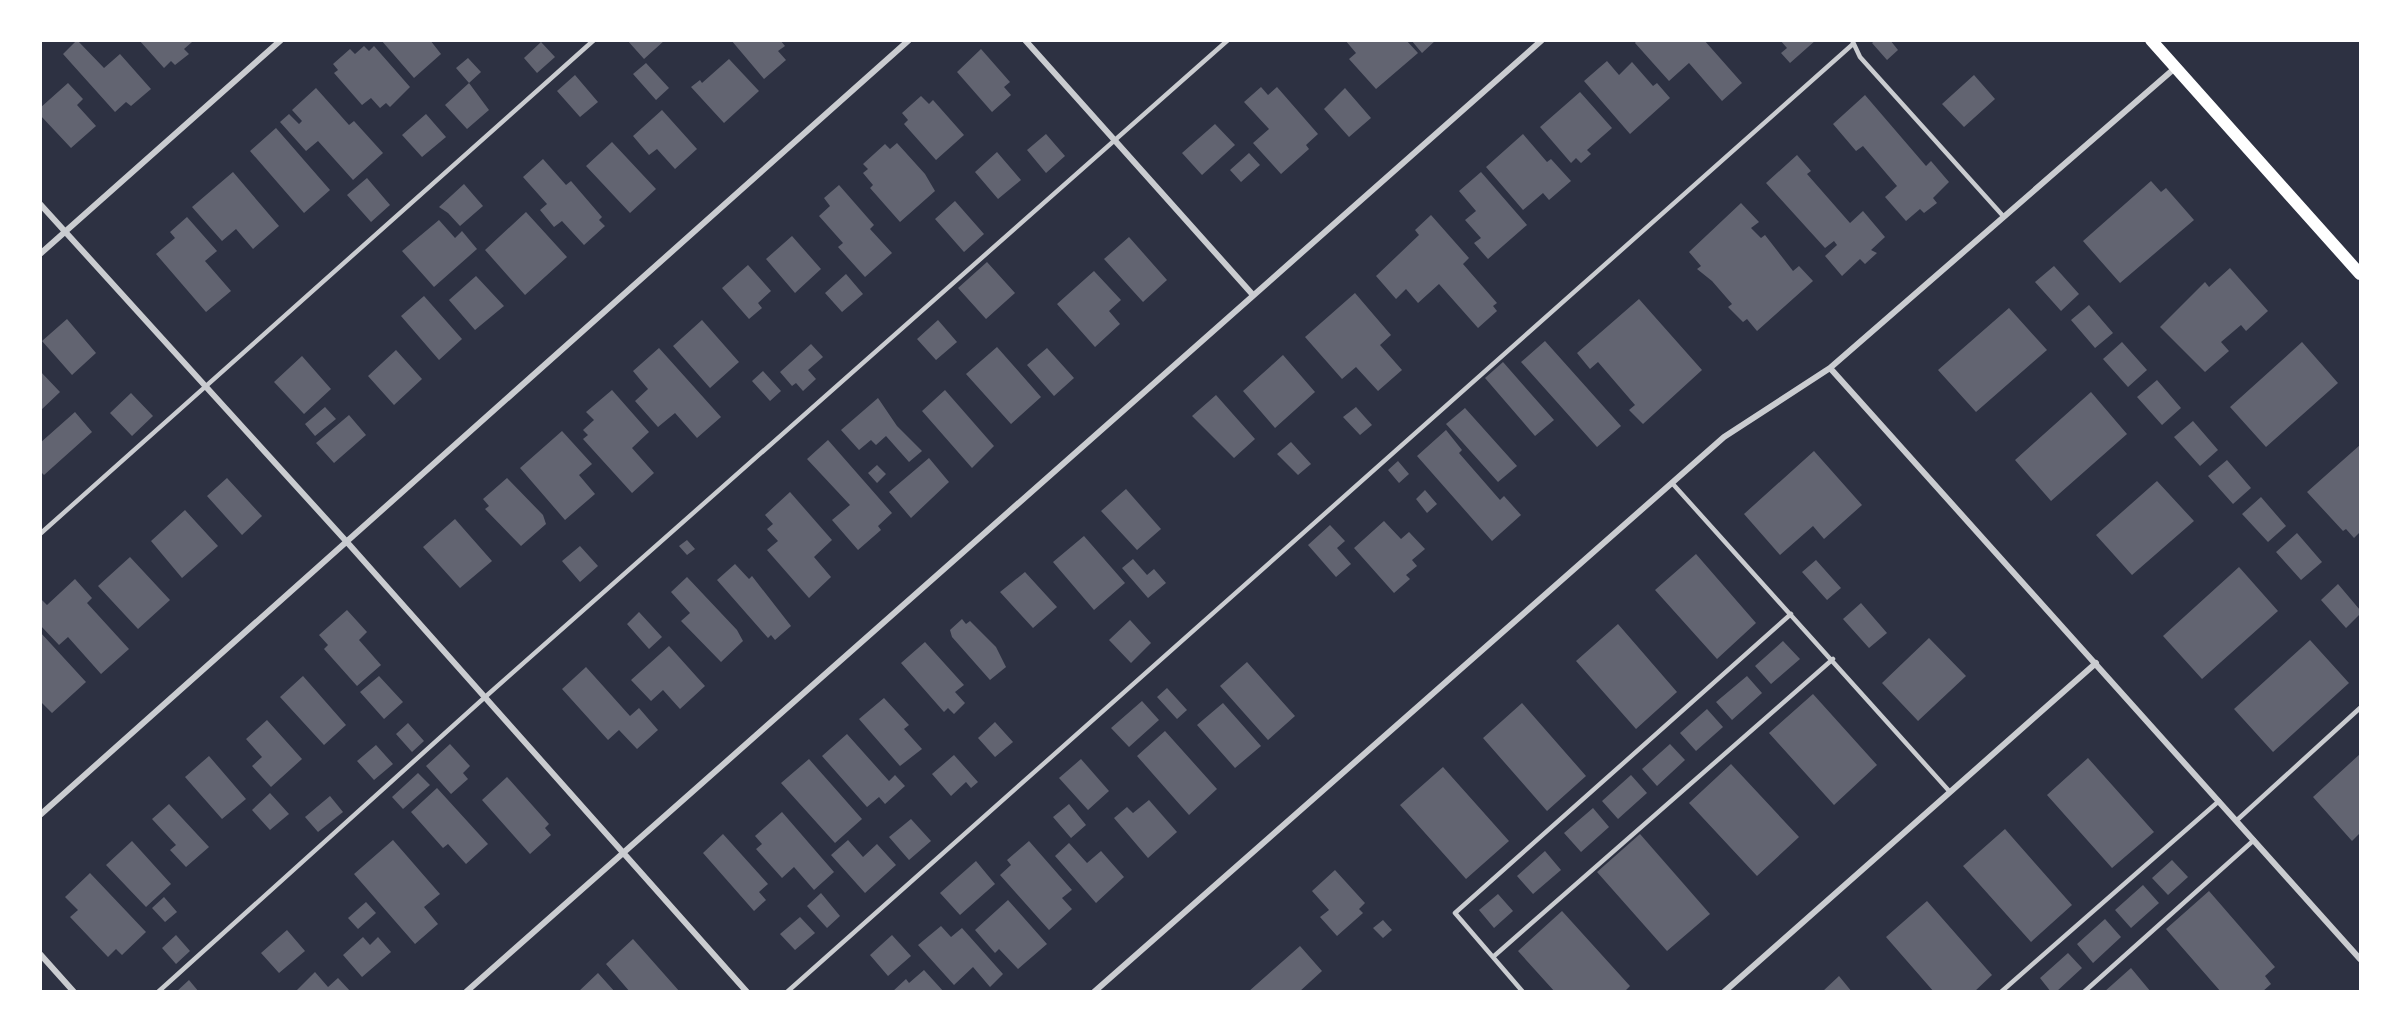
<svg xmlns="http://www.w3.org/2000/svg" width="2401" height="1032" viewBox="0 0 2401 1032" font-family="'IBM Plex Serif',serif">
<rect width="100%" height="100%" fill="#2d3142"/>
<!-- building -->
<path fill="#626471" d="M77,40L104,68L120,54L151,89L131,106L126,102L115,112L63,54Z
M139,40H191L192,42L184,49L189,54L175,65L171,61L164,68Z
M381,40H430L441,54L414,78Z
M627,40H665L644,59Z
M731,40H780L785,46L778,51L786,60L764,79Z
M1345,40H1406L1418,53L1376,89L1349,59L1356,53Z
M1411,40H1436L1422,53Z
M1637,40H1704L1742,83L1722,101L1689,63L1669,81L1635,43Z
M1780,40H1816L1790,63L1781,53L1787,48Z
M1875,40H1890L1898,50L1887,60L1872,43Z
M541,42L555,57L537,73L524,58Z
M364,46L369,51L374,46L410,87L390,107L386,103L380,108L371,98L362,105L334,73L338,70L333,64L350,49L355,54Z
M981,49L1010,82L1004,87L1011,95L992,112L957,72Z
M468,58L481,72L469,83L456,68Z
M729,59L759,91L724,123L691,87L700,80L702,83Z
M1607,61L1619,75L1632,62L1653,86L1657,83L1670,98L1630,134L1584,81Z
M646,63L669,88L656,100L633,74Z
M575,75L598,102L580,117L557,91Z
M1974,75L1995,99L1964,127L1942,104Z
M68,83L83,99L77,105L96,126L71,148L40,115V108Z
M469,83L489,110L467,129L445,105Z
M1261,87L1268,95L1277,87L1318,134L1306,145L1309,149L1281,174L1253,143L1269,129L1244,102Z
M316,88L349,125L354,121L383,153L353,180L318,141L306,151L280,122L289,114L299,124L302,121L292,110Z
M1345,88L1371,118L1349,137L1324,109Z
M1580,92L1612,128L1587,150L1591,154L1581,163L1576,158L1571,163L1540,127Z
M1865,95L1926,166L1931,161L1949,182L1933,198L1937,203L1924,213L1920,209L1906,221L1885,197L1897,186L1863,146L1856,151L1833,124Z
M921,96L929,104L933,100L964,135L936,160L904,124L908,120L902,113Z
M662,110L697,149L675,169L657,149L649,155L633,136Z
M426,114L446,137L422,157L402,135Z
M1215,124L1235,145L1202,175L1182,153Z
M276,128L330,190L304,213L250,151Z
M1046,134L1065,156L1046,173L1027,150Z
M1523,134L1547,162L1551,159L1571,181L1549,200L1543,193L1523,210L1486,167Z
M612,142L656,189L630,213L586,166Z
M897,143L925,174L935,191L900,222L870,188L873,185L863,173L868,169L863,164L885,144L890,149Z
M997,152L1021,180L998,199L975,172Z
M1249,153L1260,165L1241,182L1230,170Z
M1797,155L1811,171L1807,174L1850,223L1863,211L1885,237L1871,250L1877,253L1865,264L1860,259L1842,276L1825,256L1837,245L1834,241L1825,248L1766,183Z
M543,159L566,185L571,181L602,217L599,220L605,226L584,245L562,221L554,227L540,210L547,204L523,177Z
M233,172L279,226L253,249L236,229L222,241L192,207Z
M1481,172L1527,225L1488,259L1474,243L1481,238L1465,220L1476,211L1459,191Z
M367,178L390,205L371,222L347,195Z
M2151,181L2161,192L2166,188L2194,220L2120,283L2083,241Z
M464,184L483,206L460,226L448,213L439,207Z
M839,185L874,225L870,229L892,253L865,277L838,247L843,243L819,216L830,206L824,198Z
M955,201L984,234L964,252L935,219Z
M1741,203L1759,222L1751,228L1761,238L1765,235L1793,271L1799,266L1813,281L1757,331L1747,319L1743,322L1728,307L1732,304L1712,281L1697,269L1701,266L1689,252Z
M526,212L567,257L525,295L485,250Z
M1431,215L1469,258L1463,264L1497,303L1493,306L1497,311L1478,328L1439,284L1418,303L1406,289L1396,299L1376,276L1419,235L1415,230Z
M187,217L217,251L205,261L231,291L206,312L156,254L175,238L170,232Z
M439,220L455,238L462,231L477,249L434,287L402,251Z
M792,236L821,269L795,293L766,259Z
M1129,237L1167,280L1143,302L1104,259Z
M987,262L1015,293L986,319L958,288Z
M748,265L771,291L758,303L762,308L749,319L722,288Z
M2054,266L2079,294L2061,311L2035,282Z
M2230,268L2268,311L2246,331L2241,325L2221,342L2229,351L2205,372L2160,327L2205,282L2209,287Z
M1094,271L1121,300L1109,311L1120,324L1095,347L1057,304Z
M846,274L863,294L842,312L825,293Z
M476,276L504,306L475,330L449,300Z
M1355,293L1391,335L1380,345L1402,370L1378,391L1356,367L1342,379L1305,337Z
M424,296L462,339L439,360L401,316Z
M1639,299L1702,370L1643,424L1629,410L1635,405L1598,362L1590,369L1577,353Z
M2089,305L2113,333L2095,348L2071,320Z
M2009,308L2047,350L1976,412L1938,370Z
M67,319L96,353L72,375L42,341Z
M702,320L739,362L710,388L673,346Z
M938,320L957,342L936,360L917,339Z
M1545,341L1621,426L1597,447L1521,362Z
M2122,342L2147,370L2128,387L2103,359Z
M2302,342L2338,383L2266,447L2230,407Z
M811,344L823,357L808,370L816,379L803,391L796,383L792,386L780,372Z
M997,347L1041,397L1011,424L966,374Z
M659,348L721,417L697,438L675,413L658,427L635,401L648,389L633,371Z
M1047,348L1074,378L1054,396L1027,365Z
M396,350L422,379L394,405L368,376Z
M1283,355L1315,392L1275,428L1243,391Z
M302,356L331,389L304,414L274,382Z
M1503,362L1554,420L1535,436L1485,378Z
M40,371L60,392L40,411Z
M763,371L781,391L770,401L752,381Z
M2157,380L2181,408L2162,425L2137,397Z
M612,390L649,432L632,448L654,473L632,493L583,439L588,435L583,430L594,420L586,412Z
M945,390L994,446L972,468L922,411Z
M2091,392L2127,434L2051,501L2015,460Z
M131,393L153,416L132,436L110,413Z
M1216,395L1255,439L1234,458L1192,416Z
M878,398L897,426L922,451L909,462L886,436L876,445L871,440L859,450L841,430Z
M325,407L336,419L315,436L305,424Z
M1356,407L1372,425L1360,435L1343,417Z
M1465,408L1517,466L1498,482L1446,424Z
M75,412L92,432L44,475L40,471V443Z
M349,415L366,435L334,463L316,443Z
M2193,421L2218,450L2200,466L2174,437Z
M1446,430L1462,450L1459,453L1500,500L1504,496L1521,515L1492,541L1417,456Z
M562,431L592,464L579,475L595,494L565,520L520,468Z
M828,440L892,513L878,526L881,530L858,550L832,520L850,505L807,459Z
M1291,442L1311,464L1298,475L1277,454Z
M2360,445V532L2354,538L2346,529L2343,531L2307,492Z
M1814,451L1862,505L1824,539L1813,526L1780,555L1744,514Z
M929,458L949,482L911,518L889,492Z
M2227,460L2251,488L2233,504L2208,476Z
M1398,461L1409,474L1399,483L1388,470Z
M877,465L886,474L877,483L868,473Z
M227,478L262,516L242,535L207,496Z
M507,478L543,515L546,524L521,546L485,509L489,506L483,499Z
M2157,481L2194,521L2132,575L2096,535Z
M1126,489L1161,529L1137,550L1101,511Z
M1425,490L1437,504L1427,513L1416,499Z
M790,492L832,540L814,557L831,577L809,598L767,550L778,541L767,529L773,524L765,515Z
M2261,497L2286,526L2268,542L2242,514Z
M185,510L218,546L182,578L151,541Z
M455,519L492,561L460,588L423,547Z
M1384,521L1401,539L1409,532L1425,549L1412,560L1417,566L1406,575L1410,579L1394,593L1354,548Z
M1330,525L1345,541L1337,548L1351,564L1336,577L1308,545Z
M2297,533L2322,562L2301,580L2276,552Z
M1084,536L1125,583L1094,610L1053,562Z
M687,540L695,549L687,555L679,546Z
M580,546L598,566L580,582L562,561Z
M1696,554L1756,623L1717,659L1655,590Z
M130,557L170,600L138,629L98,586Z
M1133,559L1147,575L1154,569L1166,583L1148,598L1122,568Z
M1816,560L1841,588L1827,600L1802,572Z
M735,564L749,579L752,576L791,626L775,640L771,635L768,638L717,580Z
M2239,567L2278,611L2202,679L2163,636Z
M1025,572L1057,607L1033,628L1000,592Z
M687,577L737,630L743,641L721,662L681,621L690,613L671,592Z
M75,579L92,598L87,603L129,649L101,674L68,637L59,645L40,625V598L47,605Z
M2338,584L2360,610V614L2346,628L2321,600Z
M1861,603L1887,633L1869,648L1843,619Z
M347,610L367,632L359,640L381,665L357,686L324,649L328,645L319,635Z
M639,612L662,637L649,649L627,624Z
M962,619L966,624L970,621L996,647L1006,667L990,680L952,637L950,630Z
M1130,620L1151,643L1131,663L1109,640Z
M1618,624L1677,692L1636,729L1576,661Z
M40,632L86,682L52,713L40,701Z
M1929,638L1966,676L1918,721L1882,683Z
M2310,640L2349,683L2273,752L2234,709Z
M1783,641L1800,659L1771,684L1755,666Z
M925,642L964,685L955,692L965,703L954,714L948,708L944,712L901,663Z
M669,646L705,686L680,709L663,690L651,701L631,680Z
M1247,662L1295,716L1268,740L1220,686Z
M586,667L630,716L639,708L658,730L637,749L619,730L608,740L562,689Z
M303,676L346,725L324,745L280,697Z
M379,676L403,702L384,719L360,692Z
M1747,676L1762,693L1732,720L1716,702Z
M1167,688L1187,710L1177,719L1157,697Z
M1813,694L1877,765L1834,805L1769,733Z
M884,698L909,725L904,729L922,749L900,766L859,719Z
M1142,701L1159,720L1129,747L1111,728Z
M1223,703L1261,746L1235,768L1197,725Z
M1522,703L1586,776L1547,811L1483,738Z
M1707,709L1723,727L1696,751L1680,733Z
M267,720L302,759L271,787L252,766L262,757L246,739Z
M995,722L1013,742L995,757L978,738Z
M408,723L424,741L412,752L396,734Z
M1165,731L1217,789L1189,815L1137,756Z
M847,734L889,781L895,775L905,786L885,804L879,797L867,807L822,756Z
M450,744L470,766L463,773L468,779L451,794L426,766Z
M1670,744L1685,760L1657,786L1642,769Z
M376,745L393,764L374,780L357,761Z
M2360,754V833L2352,841L2313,797Z
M954,755L978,782L971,788L966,782L951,796L932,774Z
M209,756L246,799L222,819L185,777Z
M2088,758L2154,832L2112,868L2047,795Z
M809,759L862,819L835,843L781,783Z
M1081,759L1109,791L1088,810L1059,778Z
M1731,764L1799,837L1757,876L1689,803Z
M1443,767L1509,841L1466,879L1400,805Z
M418,773L430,785L403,809L392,797Z
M1631,775L1647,793L1618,819L1602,801Z
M507,777L549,824L545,828L551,835L530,854L482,800Z
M437,788L488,844L466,864L448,844L443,848L411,812Z
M270,793L289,814L270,830L252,810Z
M330,796L343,812L318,832L305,817Z
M1149,800L1177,832L1148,858L1114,818L1127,807L1133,813Z
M169,804L209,847L186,867L170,850L176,845L152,819Z
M1069,804L1086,825L1071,838L1053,817Z
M1593,808L1609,827L1581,852L1564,833Z
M782,812L834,872L814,890L794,867L782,878L756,849L762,844L755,836Z
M911,819L931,841L909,860L889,837Z
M2005,829L2072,905L2031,942L1963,866Z
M723,834L768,884L759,892L766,900L754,911L703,853Z
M1640,834L1710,914L1667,951L1597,872Z
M393,840L440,894L424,907L438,924L415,944L354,874Z
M848,840L863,857L877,844L896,865L865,893L831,855Z
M132,841L171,884L146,907L106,865Z
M1029,841L1072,890L1062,898L1072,909L1049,930L1000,875L1011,865L1007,860Z
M1069,843L1087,863L1101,851L1124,877L1096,903L1055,856Z
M1545,851L1561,870L1533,894L1517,876Z
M2172,860L2188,877L2168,895L2152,878Z
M976,861L995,884L960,915L940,893Z
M1335,870L1365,903L1359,909L1363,913L1337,936L1320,917L1329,910L1312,891Z
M90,873L146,932L122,955L116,949L108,957L70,917L78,910L65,897Z
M2143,885L2159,903L2131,928L2115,910Z
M2209,891L2275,967L2265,976L2271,984L2262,992H2221L2166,929Z
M821,893L840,916L827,928L807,906Z
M1498,894L1513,911L1494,928L1479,910Z
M164,897L177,912L165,922L152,908Z
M1008,900L1047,944L1018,969L999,949L995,953L975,930Z
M1927,901L1992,975L1974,992H1934L1886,937Z
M366,902L376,913L358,929L348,918Z
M1562,911L1630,986L1624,992H1555L1518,951Z
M800,917L815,933L795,950L780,934Z
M2105,919L2121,937L2093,963L2077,944Z
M1383,920L1392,930L1383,938L1373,928Z
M941,926L951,937L962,928L1003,974L990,987L973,967L954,985L918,945Z
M287,930L305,951L279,973L261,953Z
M176,935L190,951L176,964L162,948Z
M892,935L911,956L888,976L870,955Z
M363,937L370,945L378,937L391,952L362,977L343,955Z
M633,939L680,992H630L606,964Z
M1300,946L1322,971L1299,992H1248Z
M2068,953L2082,968L2056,992H2051L2040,978Z
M2131,968L2151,992H2104Z
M924,970L944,992H892L906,979L909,983Z
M315,972L328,987L338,978L351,992H295Z
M598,973L615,992H578Z
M1839,976L1852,992H1822Z
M189,980L199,992H176Z"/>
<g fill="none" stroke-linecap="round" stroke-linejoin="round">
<!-- service -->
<path stroke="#caccd0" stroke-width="4.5" d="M1852,40L1860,57L2004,217
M1672,483L1950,792
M40,534L594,40
M2236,821L2360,708
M1493,957L1833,659
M158,992L484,698L1228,40
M787,992L1853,44
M1523,992L1455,913L1791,614
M2001,992L2219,801
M2084,992L2254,840"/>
<!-- minor -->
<path stroke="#caccd0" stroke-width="6" d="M1025,40L1253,295
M40,204L346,541L747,992
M40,254L281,40
M1830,368L2360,959
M40,815L909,40
M40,954L74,992
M466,992L1542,40
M1094,992L1724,437L1830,368L2175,68
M1724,992L2096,663"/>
<!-- secondary -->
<path stroke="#fff" stroke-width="12" d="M2151,40L2360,274"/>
</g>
<!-- border -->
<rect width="2401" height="1032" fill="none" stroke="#ffffff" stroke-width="84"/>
</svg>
